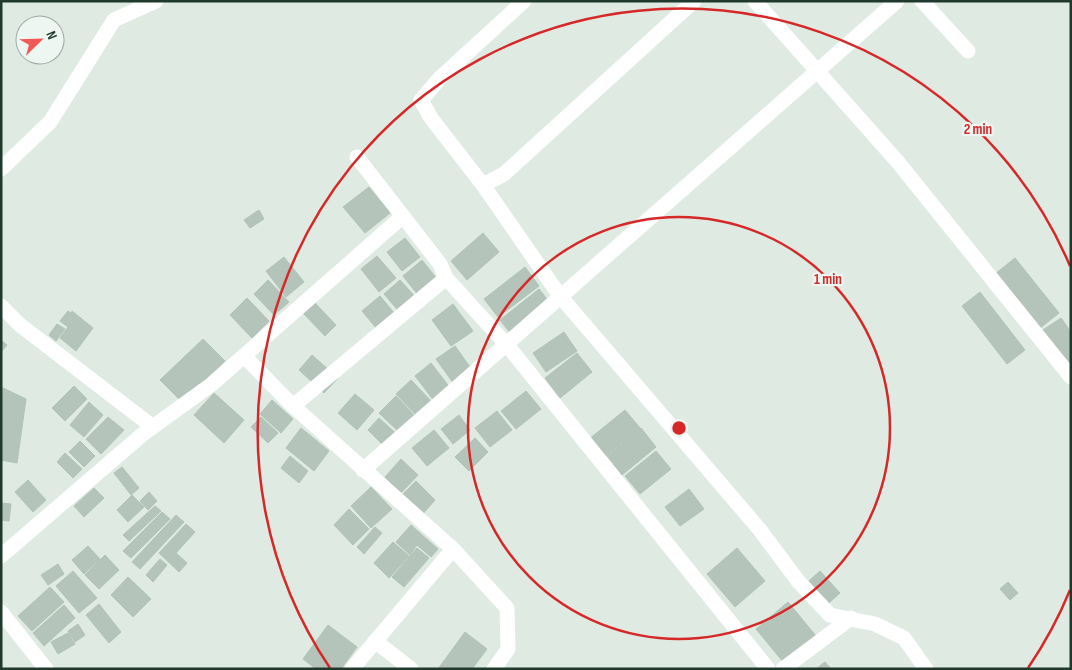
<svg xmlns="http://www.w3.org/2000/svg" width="1072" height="670" viewBox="0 0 1072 670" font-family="'Sofia Sans Condensed',sans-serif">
<rect width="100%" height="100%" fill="#deeae2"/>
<!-- building -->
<path fill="#b4c4ba" stroke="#b1c3b7" d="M369,187L390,213L365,233L343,207Z
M259,210L264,219L250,228L244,220Z
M483,233L499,252L467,280L451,261Z
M405,238L420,257L402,271L387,252Z
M377,256L396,278L379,292L361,269Z
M284,257L304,282L286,297L266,271Z
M1015,258L1059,313L1039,329L995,274Z
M422,260L441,284L422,300L403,276Z
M525,267L539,286L498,317L484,299Z
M268,280L289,302L274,315L254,294Z
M400,280L419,301L402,315L384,294Z
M539,289L554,308L515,339L500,320Z
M980,292L1025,350L1007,364L962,306Z
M380,296L400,320L382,335L362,311Z
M247,298L269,321L252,338L230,315Z
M314,302L336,325L325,336L303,313Z
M453,304L473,331L451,346L432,320Z
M68,311L71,313L72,311L93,328L76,351L60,338L68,327L60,321Z
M1061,318L1071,332V377L1040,332Z
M57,324L65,329L56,341L49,335Z
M564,332L577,351L546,372L533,353Z
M203,339L225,361L182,402L160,380Z
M1,340L7,345L1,352Z
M455,346L473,371L454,384L436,359Z
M577,353L592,372L560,398L545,378Z
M312,355L338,378L324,393L299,370Z
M431,363L451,389L435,402L415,376Z
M411,380L433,403L418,417L396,394Z
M74,386L87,399L65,421L52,408Z
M1,387L26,399L17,463L1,460Z
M526,391L541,409L516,429L501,411Z
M214,393L244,420L224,443L194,415Z
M355,394L374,410L357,430L338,413Z
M396,396L416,417L400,433L379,413Z
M272,400L293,419L281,433L260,414Z
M89,402L103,415L84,437L70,425Z
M625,410L640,428L603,458L588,440Z
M497,411L512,430L490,447L475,428Z
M459,415L470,430L453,444L441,429Z
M108,417L124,430L101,454L86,439Z
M261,417L278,433L268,443L251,427Z
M379,418L400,437L388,450L368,430Z
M301,428L329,451L314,471L286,448Z
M641,428L656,447L622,475L607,456Z
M434,430L449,448L427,466L412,448Z
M475,438L488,452L469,471L455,457Z
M80,441L95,456L84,467L69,452Z
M656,451L671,469L640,494L625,476Z
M65,453L82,469L73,478L57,462Z
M290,456L308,471L299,483L281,468Z
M401,459L418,475L401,493L385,477Z
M122,467L139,488L131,495L114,473Z
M28,480L46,500L33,512L15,492Z
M416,481L435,500L421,516L401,496Z
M371,487L392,509L371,528L351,506Z
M94,488L104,498L84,517L74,506Z
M689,489L704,509L680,526L665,507Z
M149,492L157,501L148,510L140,501Z
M132,495L144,507L128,522L117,510Z
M1,503L11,504L9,521L1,520Z
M155,506L161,511L129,541L123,535Z
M349,509L369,529L353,545L334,525Z
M162,512L170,519L131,558L123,551Z
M176,515L184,522L140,569L132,562Z
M186,524L195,532L176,553L187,563L179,572L159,553Z
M411,525L438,549L431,557L417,545L410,555L396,542Z
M375,527L382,533L364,554L357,547Z
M393,542L409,556L389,578L374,563Z
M88,546L100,559L84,574L72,560Z
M417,548L429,558L404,587L392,577Z
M737,548L765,581L735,607L707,574Z
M105,555L119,570L99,589L85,575Z
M160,559L167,565L153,582L146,575Z
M58,564L64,574L48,585L41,575Z
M73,571L97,598L79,613L56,586Z
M820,571L840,593L820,611L800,589Z
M128,577L151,599L133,617L111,595Z
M1008,582L1018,593L1010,600L1000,589Z
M50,587L64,602L32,631L18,616Z
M788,602L816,636L784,663L756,629Z
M99,604L121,632L109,643L86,615Z
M64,605L75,618L44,646L33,633Z
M78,624L85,635L75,642L68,631Z
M328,625L357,647L341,669H316L303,659Z
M465,632L487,649L472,669H438Z
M68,633L75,644L58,654L51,642Z
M825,662L831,669H816Z"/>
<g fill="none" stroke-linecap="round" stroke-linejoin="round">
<!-- minor -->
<path stroke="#fff" stroke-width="15" d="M524,1L440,78L421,100L431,118L483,185L560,296L760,530L798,581L830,615L875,624L904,638L926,669
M755,1L897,161L1071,377
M922,1L968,51
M357,157L440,264L446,278L507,345L768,669
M1,169L50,122L114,20L156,1
M483,185L504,174L694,1
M1,306L20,325L153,427
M244,356L293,406L453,549L507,608L508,649L494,669
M293,406L446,278
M363,470L897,1
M1,556L143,434L212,384L403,216
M1,612L46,669
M375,641L411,669
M352,669L453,549
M783,669L851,618"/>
</g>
<!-- distance rings -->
<g fill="none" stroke="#d62828" stroke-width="2.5">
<circle cx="679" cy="428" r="211"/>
<path d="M1070 590A423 423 0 0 1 1028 668M330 668A423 423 0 1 1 1070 266"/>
</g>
<circle cx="679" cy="428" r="8" fill="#d62828" stroke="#eef6f1" stroke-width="2.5"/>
<g font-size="15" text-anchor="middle" font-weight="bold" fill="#d62828" stroke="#eef6f1" stroke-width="4.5" stroke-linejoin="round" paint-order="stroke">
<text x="978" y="134">2 min</text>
<text x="828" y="284">1 min</text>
</g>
<!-- border -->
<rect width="1072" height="670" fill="none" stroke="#20392d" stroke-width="5"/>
<!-- north arrow -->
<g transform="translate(40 40) rotate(67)"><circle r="24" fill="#eef6f1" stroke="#9caaa3"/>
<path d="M0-4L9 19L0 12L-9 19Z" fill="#f05955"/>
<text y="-8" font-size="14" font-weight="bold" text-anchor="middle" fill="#20392d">N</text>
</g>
</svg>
